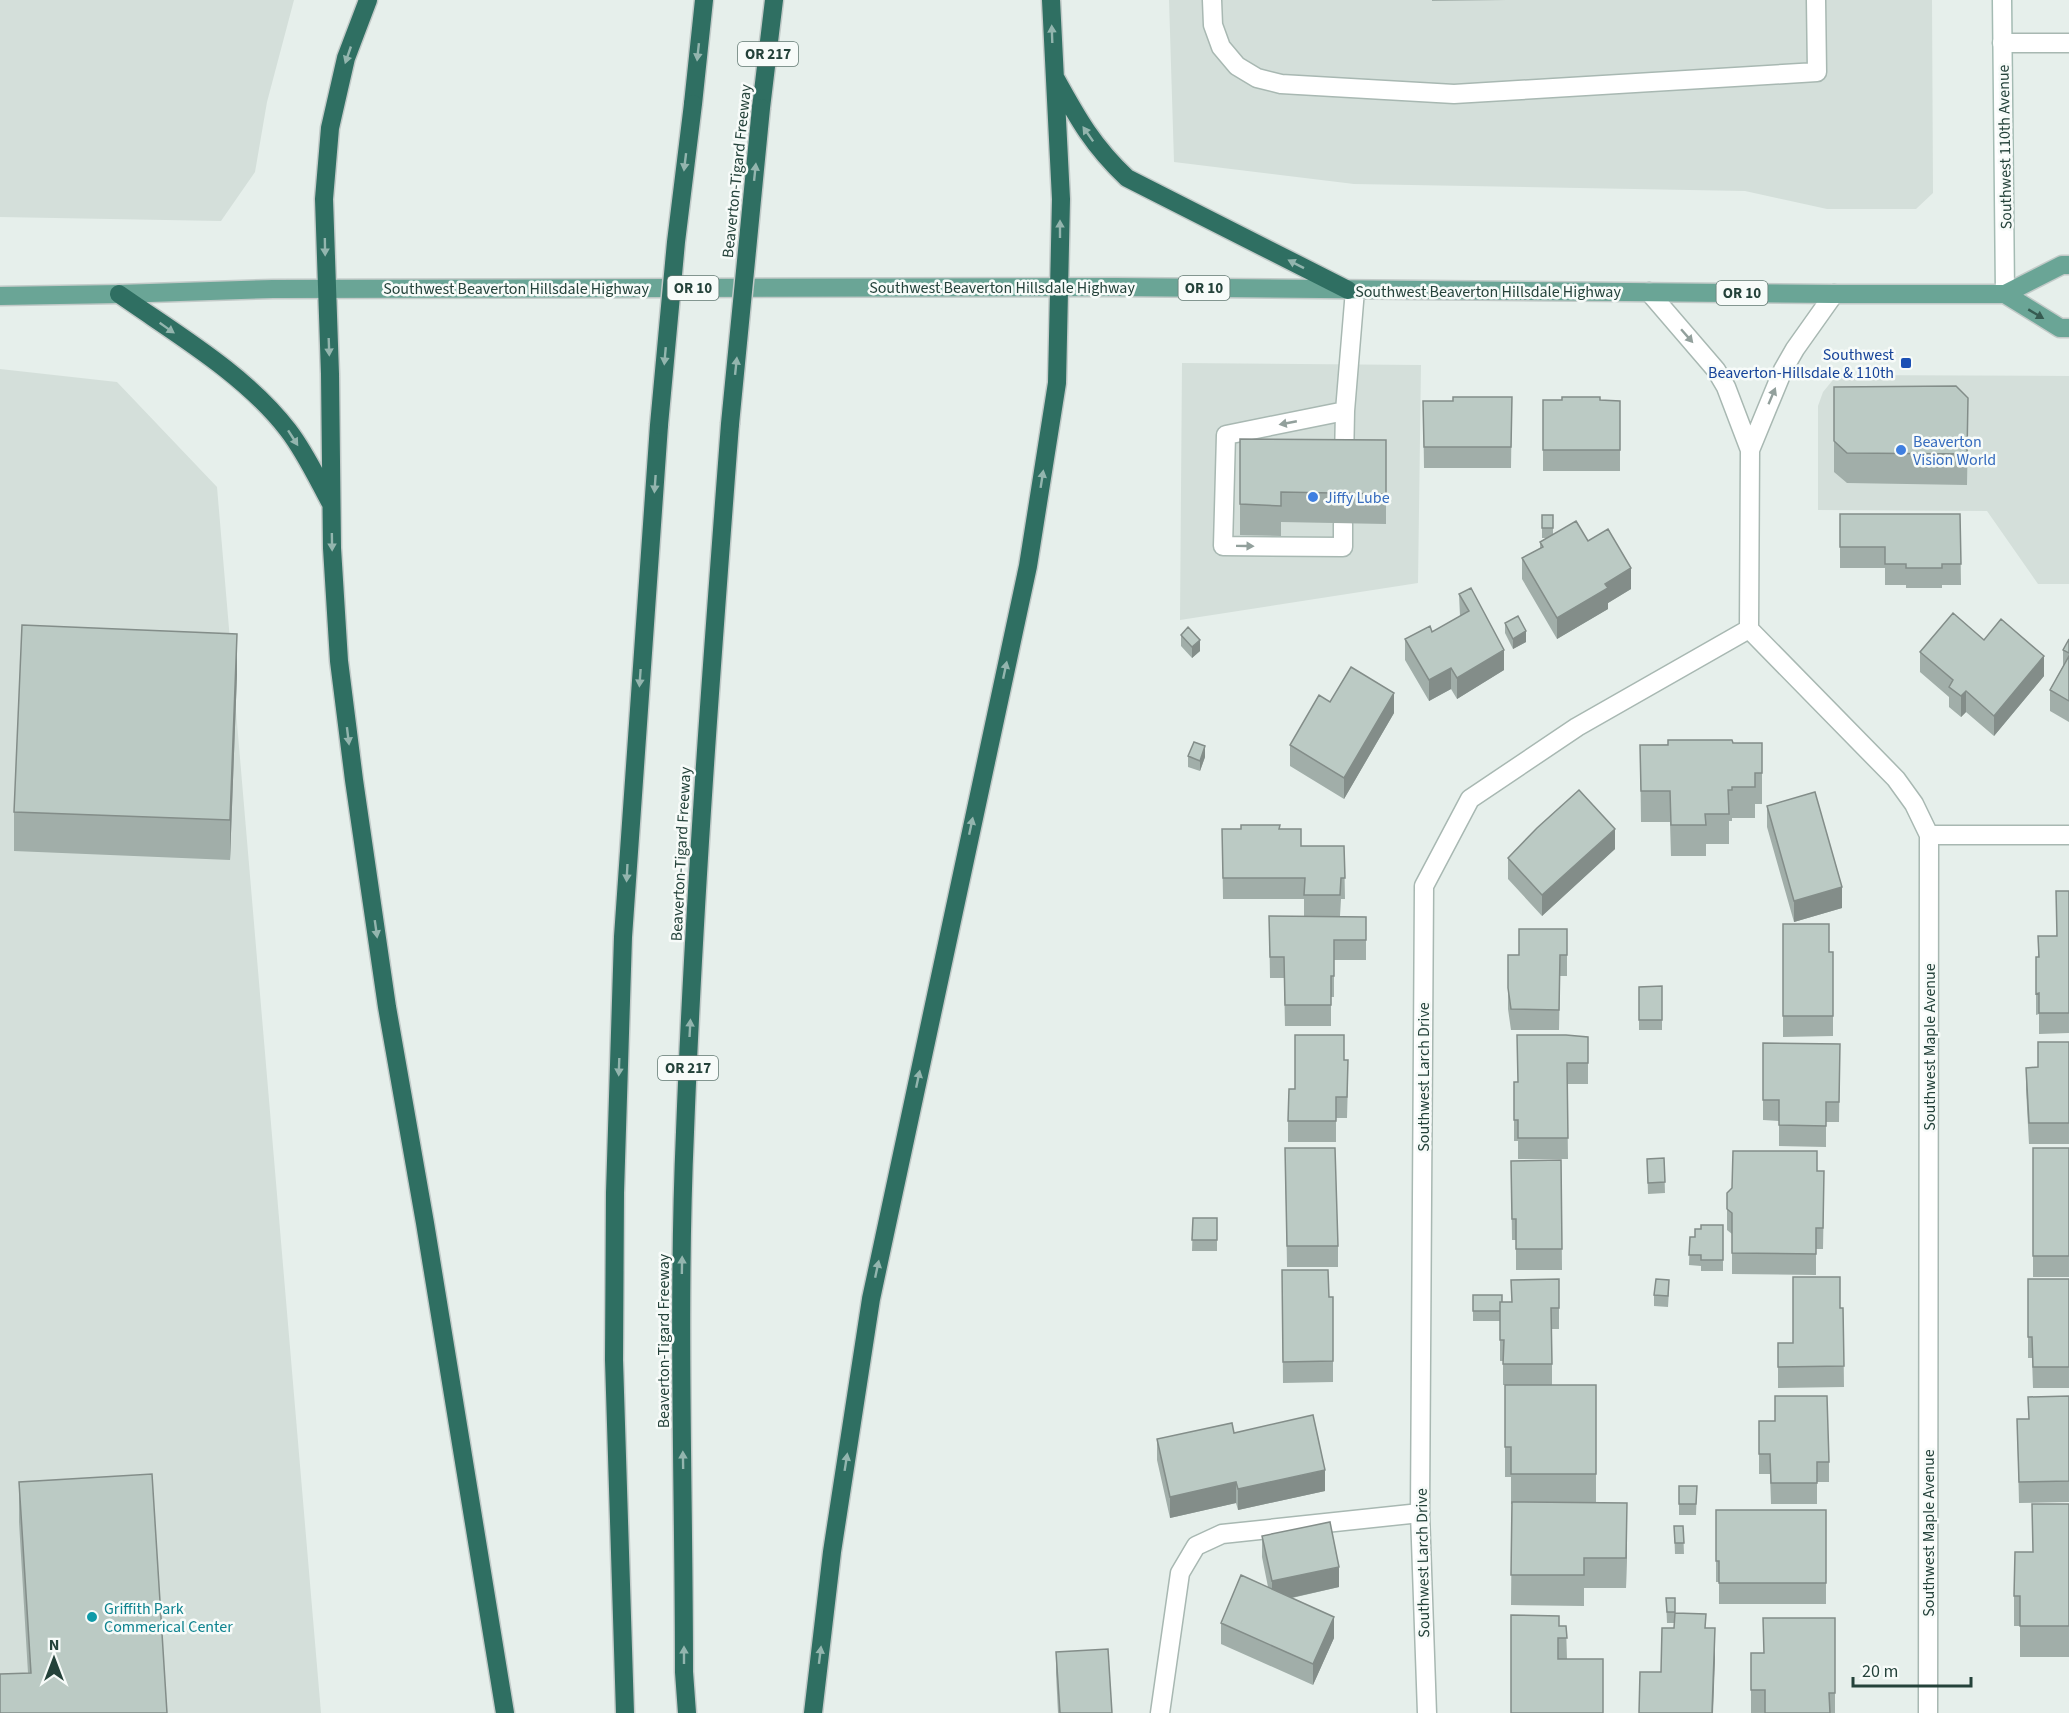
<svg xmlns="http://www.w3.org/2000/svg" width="2069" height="1713" viewBox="0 0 2069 1713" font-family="'Source Sans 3',sans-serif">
<rect width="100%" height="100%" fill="#e6efeb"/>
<!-- built -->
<path fill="#d4dfda" d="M0,0H294L267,102L255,172L221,221L0,217Z
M1169,0H1932L1933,193L1916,209H1827L1745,191L1354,184L1174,162Z
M1182,363L1421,365L1418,583L1180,620Z
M0,369L117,382L217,487L321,1713H0Z
M1837,375L2069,376V584H2038L1987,511L1818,510V406L1823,392Z"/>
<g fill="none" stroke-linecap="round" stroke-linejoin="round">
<!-- lane casing -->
<g stroke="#a8b8b2" stroke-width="21">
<path id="lane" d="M1212,0L1213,25L1221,47L1237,66L1257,78L1281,84L1454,94L1817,72L1816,0
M2002,43H2069
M1344,462L1345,411L1355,290
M1343,524V547L1223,546L1226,435L1345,411
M1160,1713L1180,1573L1196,1546L1222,1534L1420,1513"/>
</g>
<!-- street casing -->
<g stroke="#a8b8b2" stroke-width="21">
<path id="street" d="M1649,292L1716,370L1726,387L1750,450
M1834,294L1795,349L1783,370L1750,450L1749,629L1896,779L1914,804L1929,835L1928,1713
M1929,835H2069
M1427,1713L1420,1513L1424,886L1470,799L1577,727L1749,629"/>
</g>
<!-- secondary casing -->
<g stroke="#a4bbb3" stroke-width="21">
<path id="secondary" d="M2002,0L2005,294"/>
</g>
<!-- primary casing -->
<g stroke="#c2cac8" stroke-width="21">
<path id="primary" d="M2005,294L2060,328H2069
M0,296L119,294L273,289L1115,287L1834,294H2005L2062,265H2069"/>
</g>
<!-- highway casing -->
<g stroke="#c2cac8" stroke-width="21">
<path id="highway" d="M368,0L346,58L330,128L324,199L330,374L332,548L339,661L354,780L387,1007L425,1223L505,1713
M1056,79C1078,119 1093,146 1127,178L1348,290
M693,104L704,0
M761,108L774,0
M119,294C176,334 245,374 288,430C305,452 317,478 330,502
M625,1713L614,1360L615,1193L623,937L659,425
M687,1713L684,1672C684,1492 677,1312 685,1132C694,896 712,660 730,424
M813,1713L832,1552L871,1299L1028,566L1057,383L1061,199L1051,0"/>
</g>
<!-- lane -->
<use href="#lane" stroke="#fff" stroke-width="18"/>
<!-- street -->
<use href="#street" stroke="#fff" stroke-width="18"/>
<!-- secondary -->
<use href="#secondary" stroke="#fff" stroke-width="18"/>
<!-- primary -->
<use href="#primary" stroke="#6aa596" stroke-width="18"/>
<!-- highway -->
<use href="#highway" stroke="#2f6f62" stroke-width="18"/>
<!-- highway-bridge casing -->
<g stroke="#c2cac8" stroke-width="21" stroke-linecap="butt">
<path id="highway-bridge" d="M730,424L761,108
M659,425L676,242L693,104"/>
</g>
<!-- highway-bridge -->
<use href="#highway-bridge" stroke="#2f6f62" stroke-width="18"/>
</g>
<!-- wall -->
<path fill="#a1aea9" d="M1432,0H1506L1432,1Z
M1834,387L1968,429L1967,485L1847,483L1834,472Z
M1512,397L1511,468H1424L1423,401H1453Z
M1543,400H1600L1620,401V471H1543Z
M1240,439L1386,440V524L1281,522V536L1240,535Z
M1840,514H1960L1961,585H1942V588H1906V585H1885V568H1840Z
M1542,515H1553V534L1588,541L1631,589L1608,603V609L1557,639L1522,579V558L1540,548V542L1546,538H1542Z
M1459,594L1504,670L1457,699L1451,689L1429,701L1405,660V639L1432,632L1460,616Z
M1505,623L1526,642L1513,649L1505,633Z
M1181,635L1200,651L1192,658L1181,646Z
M2069,639V722L2050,711V690L2063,666V650Z
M1920,652L2044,676L1994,736L1966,712L1961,717L1949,707V697L1920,672Z
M237,674L230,860L14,851V812Z
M1330,702L1394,713L1344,799L1290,766V745Z
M1733,743H1762V804H1755V818H1732V821H1729V844H1706V856H1671L1670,822H1641L1640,745Z
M1188,756L1205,757L1200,771L1188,767Z
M1767,806L1842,908L1794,922L1767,827Z
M1222,829H1280L1301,846H1344L1345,899H1341L1340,916H1304V899H1223Z
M1615,849L1542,916L1508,879V858Z
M2069,891V1033L2039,1034V1014L2036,1015V957H2038V936H2056Z
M1269,916L1366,917V960H1334V997H1331V1026H1285L1284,978H1270Z
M1783,924L1829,952H1833V1036L1783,1037Z
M1567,929V976H1560L1559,1030H1511L1508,1009V955H1519Z
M1662,986V1030H1639V987Z
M1588,1037V1084H1567L1568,1159H1518V1141H1514V1082H1518Z
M2069,1042V1144H2029L2026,1089V1068L2038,1067Z
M1763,1043L1840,1044L1839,1122H1826V1147L1779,1146V1121L1763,1120Z
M1344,1060L1348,1081L1347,1118H1336V1142H1288V1121L1295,1089Z
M1285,1148L1338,1246V1267H1287Z
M2033,1148H2069V1277H2033Z
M1664,1158L1665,1193L1648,1194L1647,1159Z
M1561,1160L1562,1270H1516V1240H1512L1511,1161Z
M1817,1171L1824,1192L1823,1249H1816V1275L1732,1274V1234L1727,1230V1193L1732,1188Z
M1193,1218H1217V1251H1192Z
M1723,1225V1271H1701V1266L1689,1265L1690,1237H1695L1701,1229Z
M1282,1270L1329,1297H1333V1382L1283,1383Z
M1559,1279V1329H1552V1385H1503V1361H1500V1321H1473V1295L1502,1302H1512L1511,1280Z
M2028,1279H2069V1388H2033L2032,1358H2028Z
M1669,1290L1668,1307L1654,1306V1295Z
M1840,1308H1843L1844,1387L1778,1388V1343H1793Z
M1505,1385H1596V1502L1627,1533L1626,1588H1584V1606L1511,1605L1512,1504H1511V1477H1505Z
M2069,1396V1502L2019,1503L2017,1419H2028Z
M1759,1421L1829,1462V1482H1817V1504H1771L1770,1474H1759Z
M1234,1433L1325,1491L1238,1510L1236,1503L1170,1518L1157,1460V1439Z
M19,1482L167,1713L28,1673L19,1522Z
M1679,1486H1697L1696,1515H1679Z
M2069,1504V1657H2020V1626H2014V1596L2033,1552Z
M1716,1510H1826V1604H1719V1582H1716Z
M1674,1526H1683L1684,1554H1675Z
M1262,1536L1339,1587L1292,1598L1334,1638L1313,1685L1221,1644V1623L1268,1587L1262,1557Z
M1666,1598H1675V1618L1706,1628L1715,1659L1661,1672L1674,1628L1675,1623H1667Z
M1835,1618V1713H1751V1653H1763Z
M1559,1626H1566L1567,1659L1511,1713Z
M1056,1652L1112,1713H1058L1056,1673Z"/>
<!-- shaded-wall -->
<path fill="#838d89" d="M1631,568V589L1608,603V609L1557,639V618L1605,584Z
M1526,631V642L1513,649V639Z
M237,634V674L230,860V820Z
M1200,640V651L1192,658V647Z
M1504,650V670L1457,699V678Z
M2044,656V676L1994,736V716Z
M1451,668V689L1429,701V680Z
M1966,691V712L1961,717V696Z
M1394,693V713L1344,799V778Z
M1205,746V757L1200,771V761Z
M1615,829V849L1542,916V895Z
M1842,887V908L1794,922V901Z
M1325,1470V1491L1238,1510V1489Z
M1236,1482V1503L1170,1518V1497Z
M1627,1503V1533L1626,1588V1558Z
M1339,1567V1587L1272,1602V1581Z
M1334,1617V1638L1313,1685V1664Z
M1715,1628V1659L1713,1713H1712Z"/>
<!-- building -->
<path fill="#bbcac4" stroke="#838d89" stroke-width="1.5" d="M1956,386L1968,398L1967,454L1847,453L1834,441V387Z
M1453,397H1512L1511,447H1424L1423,401H1453Z
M1562,397H1600V400L1620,401V450H1543V400H1562Z
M1240,439L1386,440V494L1281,492V506L1240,504Z
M1840,514H1960L1961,564H1942V568H1906V564H1885V547H1840Z
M1542,515H1553V528H1542Z
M1576,521L1588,541L1608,529L1631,568L1605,584L1608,588L1557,618L1522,558L1543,547L1540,542Z
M1471,588L1504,650L1457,678L1451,668L1429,680L1405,639L1430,626L1432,632L1469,611L1459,594Z
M1953,613L1984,640L2001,619L2044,656L1994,716L1966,691L1961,696L1949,687L1953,680L1920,652Z
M1518,616L1526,631L1513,639L1505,623Z
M22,625L237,634L230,820L14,812Z
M1188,627L1200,640L1192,647L1181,635Z
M2069,639V653L2063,650Z
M2069,656V701L2050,690Z
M1351,667L1394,693L1344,778L1290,745L1319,695L1330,702Z
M1668,740H1732L1733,743H1762V773H1755V787H1732V790H1728L1729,814H1705L1706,825H1671L1670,791H1641L1640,745H1668Z
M1194,742L1205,746L1200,761L1188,756Z
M1579,790L1615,829L1542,895L1508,858L1537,828Z
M1815,792L1842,887L1794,901L1767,806Z
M1241,825H1280L1279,829H1301V846H1344L1345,878H1341L1340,895H1304L1305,878H1223L1222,829H1241Z
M2056,891H2069V1013H2039V993L2036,994V957H2039L2038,936H2057Z
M1269,916L1366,917V940H1334V976H1331V1005H1285L1284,957H1270Z
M1783,924H1829V952H1833V1016H1783Z
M1519,929H1567V955H1560L1559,1010L1511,1009L1508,988V955H1519Z
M1662,986V1020H1639V987Z
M1295,1035H1344V1060H1348L1347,1097H1336V1121H1288L1289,1089H1295Z
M1517,1035H1566L1588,1037V1063H1567L1568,1138H1518V1120H1514V1082H1518Z
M2038,1042H2069V1123H2029L2026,1068L2038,1067Z
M1763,1043L1840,1044L1839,1102H1826V1126L1779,1125V1100H1763Z
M1285,1148H1335L1338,1246H1287Z
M2033,1148H2069V1256H2033Z
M1733,1151H1817V1171H1824L1823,1228H1816V1254L1732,1253V1213L1727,1209V1193L1732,1188Z
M1664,1158L1665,1182L1648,1183L1647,1159Z
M1561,1160L1562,1249H1516V1219H1512L1511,1161Z
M1193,1218H1217V1240H1192Z
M1701,1225H1723V1260H1701V1255H1689L1690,1237H1695V1229H1701Z
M1282,1270H1328L1329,1297H1333V1361L1283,1362Z
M1793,1277H1840V1308H1843L1844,1366L1778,1367V1343H1793Z
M1559,1279V1308H1551L1552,1364H1503L1504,1340H1500V1302H1512L1511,1280Z
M1656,1279L1669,1280L1668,1296L1654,1295Z
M2028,1279H2069V1367H2033L2032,1337H2028Z
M1473,1295H1502V1302H1500V1311H1473Z
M1505,1385H1596V1474H1511V1447H1505Z
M1775,1396H1827L1829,1462H1817V1483H1771L1770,1454H1759V1421H1775Z
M2069,1396V1481L2019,1482L2017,1419H2029L2028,1397Z
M1313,1415L1325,1470L1238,1489L1236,1482L1170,1497L1157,1439L1232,1423L1234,1433Z
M152,1474L167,1713H0V1674L31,1673L19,1482Z
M1679,1486H1697L1696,1504H1679Z
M1512,1502L1627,1503L1626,1558H1584V1575H1511Z
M2032,1504H2069V1626H2020V1596H2014L2015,1552H2033Z
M1716,1510H1826V1583H1719V1561H1716Z
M1330,1522L1339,1567L1272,1581L1262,1536Z
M1674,1526H1683L1684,1543H1675Z
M1241,1575L1334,1617L1313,1664L1221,1623Z
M1666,1598H1675V1612H1667Z
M1675,1613L1706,1614L1705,1628H1715L1712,1713H1639L1640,1672H1661L1662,1628H1674Z
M1511,1615L1559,1616V1626H1566L1567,1638H1558V1659H1603V1713H1511Z
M1763,1618H1835V1693H1829L1830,1713H1765V1690H1751V1653H1764Z
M1108,1649L1112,1713H1060L1056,1652Z"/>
<!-- one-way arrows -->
<defs><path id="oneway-solid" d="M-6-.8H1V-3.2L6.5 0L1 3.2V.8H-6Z" transform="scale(1.5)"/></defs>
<g fill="#93b5ae">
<use href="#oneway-solid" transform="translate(1052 34) rotate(-92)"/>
<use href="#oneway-solid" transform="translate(698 52) rotate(96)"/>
<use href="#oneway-solid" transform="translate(348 55) rotate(109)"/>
<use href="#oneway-solid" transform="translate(1088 134) rotate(-125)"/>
<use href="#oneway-solid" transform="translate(685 162) rotate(97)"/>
<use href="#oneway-solid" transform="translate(755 172) rotate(-84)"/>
<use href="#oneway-solid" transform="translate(1060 229) rotate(-90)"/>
<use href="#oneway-solid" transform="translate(325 247) rotate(89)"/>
<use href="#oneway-solid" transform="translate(1296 264) rotate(-153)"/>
<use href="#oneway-solid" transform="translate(167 328) rotate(35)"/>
<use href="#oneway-solid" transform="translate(329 347) rotate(88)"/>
<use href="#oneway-solid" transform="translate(665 356) rotate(95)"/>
<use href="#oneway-solid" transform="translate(736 366) rotate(-84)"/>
<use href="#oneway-solid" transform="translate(293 438) rotate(57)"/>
<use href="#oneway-solid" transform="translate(1042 479) rotate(-81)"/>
<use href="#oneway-solid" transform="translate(655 484) rotate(94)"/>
<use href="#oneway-solid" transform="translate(332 542) rotate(89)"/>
<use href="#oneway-solid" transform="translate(1005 670) rotate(-78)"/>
<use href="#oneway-solid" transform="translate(640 678) rotate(94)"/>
<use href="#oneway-solid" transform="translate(348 736) rotate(83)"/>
<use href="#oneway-solid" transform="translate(971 826) rotate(-78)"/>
<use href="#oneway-solid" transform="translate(627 873) rotate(93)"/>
<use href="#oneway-solid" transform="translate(376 929) rotate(82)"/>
<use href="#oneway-solid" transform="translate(690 1028) rotate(-87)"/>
<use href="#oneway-solid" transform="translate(619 1067) rotate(92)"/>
<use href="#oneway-solid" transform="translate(918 1079) rotate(-78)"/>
<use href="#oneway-solid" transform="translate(682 1265) rotate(-89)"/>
<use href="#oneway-solid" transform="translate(877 1269) rotate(-78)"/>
<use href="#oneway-solid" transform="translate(683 1460) rotate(-91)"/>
<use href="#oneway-solid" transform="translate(846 1462) rotate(-81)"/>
<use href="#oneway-solid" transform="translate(684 1655) rotate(-90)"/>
<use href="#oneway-solid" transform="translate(820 1655) rotate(-83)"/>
</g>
<use fill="#365b51" href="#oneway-solid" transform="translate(2036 314) rotate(31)"/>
<g fill="#92a09c">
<use href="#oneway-solid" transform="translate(1687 336) rotate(49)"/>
<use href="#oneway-solid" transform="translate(1772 396) rotate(-67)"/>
<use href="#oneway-solid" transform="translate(1288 423) rotate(169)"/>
<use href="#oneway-solid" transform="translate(1245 546) rotate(1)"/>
</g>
<!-- markers -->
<rect fill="#1a4fb4" stroke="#f7fbf9" stroke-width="2" x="1900" y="357" width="12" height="12" rx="3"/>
<g fill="#3f7fe0" stroke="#f7fbf9" stroke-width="2">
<circle cx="1901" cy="450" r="6"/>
<circle cx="1313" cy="497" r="6"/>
</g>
<circle fill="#0f9aa8" stroke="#f7fbf9" stroke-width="2" cx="92" cy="1617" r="6"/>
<g text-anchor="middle" stroke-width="5" stroke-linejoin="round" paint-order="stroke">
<!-- shield labels -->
<g fill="#f7fbf9" stroke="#637a73" stroke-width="1.5">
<rect x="738" y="42" width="60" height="24" rx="4.5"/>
<rect x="667.5" y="276" width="51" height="24" rx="4.5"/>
<rect x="1178.5" y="276" width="51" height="24" rx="4.5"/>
<rect x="1716.5" y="281" width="51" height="24" rx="4.5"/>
<rect x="658" y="1056" width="60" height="24" rx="4.5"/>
</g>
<g font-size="15" font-weight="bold" fill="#24423a">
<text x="768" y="59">OR 217</text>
<text x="693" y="293">OR 10</text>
<text x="1204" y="293">OR 10</text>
<text x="1742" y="298">OR 10</text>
<text x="688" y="1073">OR 217</text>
</g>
<!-- street labels -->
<g font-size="16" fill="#24423a" stroke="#f7fbf9">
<text transform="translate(2004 147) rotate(-91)" y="6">Southwest 110th Avenue</text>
<text transform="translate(736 171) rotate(-84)" y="6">Beaverton-Tigard Freeway</text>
<text x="1002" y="293">Southwest Beaverton Hillsdale Highway</text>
<text x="516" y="294">Southwest Beaverton Hillsdale Highway</text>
<text x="1488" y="297">Southwest Beaverton Hillsdale Highway</text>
<text transform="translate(680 854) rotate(-87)" y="6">Beaverton-Tigard Freeway</text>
<text transform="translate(1929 1047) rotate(-90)" y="6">Southwest Maple Avenue</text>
<text transform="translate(1423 1077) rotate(-90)" y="6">Southwest Larch Drive</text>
<text transform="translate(663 1341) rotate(-90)" y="6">Beaverton-Tigard Freeway</text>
<text transform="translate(1928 1533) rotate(-90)" y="6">Southwest Maple Avenue</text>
<text transform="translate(1422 1563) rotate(-91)" y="6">Southwest Larch Drive</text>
</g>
<!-- transit labels -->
<g font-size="16" fill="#164399" stroke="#f7fbf9" text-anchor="end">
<text x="1894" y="360">Southwest<tspan x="1894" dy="18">Beaverton-Hillsdale &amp; 110th</tspan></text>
</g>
<!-- shop labels -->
<g font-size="16" fill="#366cbe" stroke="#f7fbf9" text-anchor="start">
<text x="1913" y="447">Beaverton<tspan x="1913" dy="18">Vision World</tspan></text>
<text x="1325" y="503">Jiffy Lube</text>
</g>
<!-- culture labels -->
<g font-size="16" fill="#0d838f" stroke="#f7fbf9" text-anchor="start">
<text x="104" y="1614">Griffith Park<tspan x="104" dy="18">Commerical Center</tspan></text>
</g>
</g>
<!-- north arrow -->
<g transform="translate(54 1659)" stroke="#f7fbf9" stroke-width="4.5" paint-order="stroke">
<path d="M0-4.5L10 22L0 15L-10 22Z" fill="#24423a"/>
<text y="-9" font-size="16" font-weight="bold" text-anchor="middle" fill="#24423a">N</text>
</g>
<!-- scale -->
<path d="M1853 1677v9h118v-9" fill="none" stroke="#24423a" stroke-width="3"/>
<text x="1862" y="1677" font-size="18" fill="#24423a" stroke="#f7fbf9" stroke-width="4.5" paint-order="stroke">20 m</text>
</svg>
